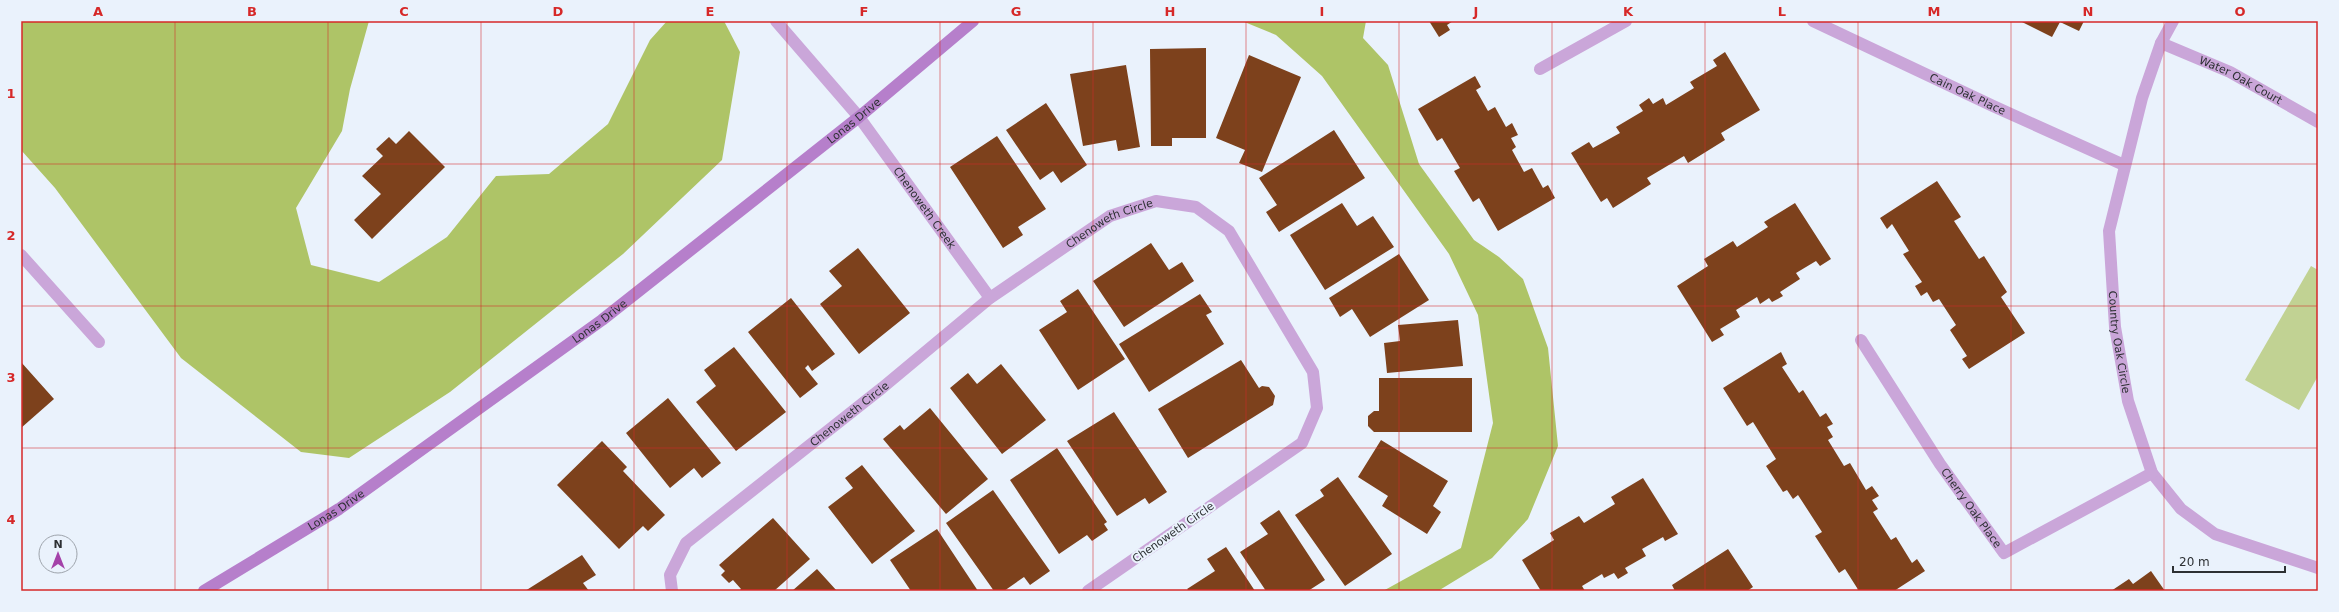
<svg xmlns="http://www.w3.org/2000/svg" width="2339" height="612" viewBox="0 0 2339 612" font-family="'DejaVu Sans',sans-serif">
<rect width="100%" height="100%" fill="#eaf2fc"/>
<!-- green -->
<path fill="#c1d293" d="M2311,266L2318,270V376L2299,410L2245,380Z"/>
<!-- forest -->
<path fill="#aec467" d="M21,21H369L350,89L342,131L296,208L311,265L379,282L447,237L496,176L549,174L608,124L650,40L667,21H724L740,52L722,160L623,254L450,392L349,458L301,452L181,358L55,188L21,150Z
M1242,21H1366L1363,38L1388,65L1419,164L1474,240L1499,257L1523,279L1548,348L1558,446L1528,519L1492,558L1438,591H1383L1461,548L1493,423L1478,315L1449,254L1322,76L1276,35Z"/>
<!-- building -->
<path fill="#7d411c" d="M1429,21H1453L1447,25L1450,30L1439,37Z
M2020,21H2084L2079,31L2060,22L2052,37Z
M1206,48V138H1172V146H1151L1150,49Z
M1725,52L1760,110L1721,133L1725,140L1688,163L1684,156L1647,178L1651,184L1613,208L1607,198L1601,202L1571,153L1589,142L1593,148L1620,133L1616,127L1643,111L1639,105L1649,98L1653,104L1663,98L1666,105L1694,88L1690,82L1717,66L1713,60Z
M1249,55L1301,77L1262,172L1239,163L1245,150L1216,138Z
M1126,65L1140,147L1118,151L1116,140L1083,146L1070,74Z
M1475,76L1481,87L1476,90L1488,111L1495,107L1506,127L1512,123L1518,135L1511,138L1516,147L1512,150L1524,172L1532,168L1543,188L1548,185L1555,198L1498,231L1479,198L1473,202L1454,171L1460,168L1442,138L1437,141L1418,109Z
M1046,103L1087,165L1061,183L1053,171L1040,180L1006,130Z
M1334,130L1365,178L1279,232L1266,212L1277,205L1259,178Z
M409,131L445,167L372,239L354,220L381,194L362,176L383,156L376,149L389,137L396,144Z
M997,136L1046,209L1018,227L1023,235L1003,248L950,167Z
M1937,181L1961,217L1954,221L1979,259L1984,256L2007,292L2001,297L2025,333L1969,369L1962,359L1967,356L1950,330L1956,325L1939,299L1933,302L1927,292L1921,296L1915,286L1922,282L1903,254L1909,251L1892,224L1887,229L1880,218Z
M1342,203L1357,226L1373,216L1394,247L1325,290L1290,235Z
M1795,203L1831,259L1820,266L1816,261L1796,273L1800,279L1780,292L1783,296L1772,302L1769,298L1760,304L1757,297L1736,310L1740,317L1720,329L1724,335L1712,342L1677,286L1708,266L1704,259L1733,241L1737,247L1768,227L1764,222Z
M1151,243L1169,270L1182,262L1194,281L1124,327L1093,281Z
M858,248L910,313L859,354L820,304L842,286L829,271Z
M1399,254L1429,300L1370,337L1352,309L1340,317L1329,298Z
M1078,289L1125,359L1078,390L1039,330L1067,312L1060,301Z
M1200,294L1212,312L1206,315L1224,344L1149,392L1119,344Z
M791,298L835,354L812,371L808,365L805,368L818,384L800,398L748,332Z
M1458,320L1463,366L1387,373L1384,343L1400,341L1398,325Z
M734,347L786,412L736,451L696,402L716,386L704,370Z
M1781,352L1787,364L1782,367L1799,393L1803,390L1820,417L1826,413L1833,424L1827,427L1833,437L1828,440L1844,466L1850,463L1866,490L1872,486L1879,496L1872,500L1878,509L1873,512L1891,540L1896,537L1912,563L1917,559L1925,571L1894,591H1859L1845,569L1839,573L1815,536L1822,532L1798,495L1793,499L1787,490L1783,492L1766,466L1776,459L1753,422L1747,426L1723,388Z
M1241,360L1259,388L1262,386L1269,387L1275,396L1273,405L1188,458L1158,409Z
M21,362L54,399L21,428Z
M1001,364L1046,420L1002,454L950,388L968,373L977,384Z
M1379,378H1472V432H1374L1368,426V416L1374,411H1379Z
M668,398L721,463L702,478L694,468L670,488L626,433Z
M930,408L988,479L946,514L883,439L900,425L904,430Z
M1114,412L1167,492L1149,504L1145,498L1117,516L1067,441Z
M1381,440L1448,481L1433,506L1441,512L1427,534L1382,506L1388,496L1358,477Z
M602,441L627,467L623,471L665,515L648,531L643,526L619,549L557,485Z
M1057,448L1107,522L1104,524L1108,530L1092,541L1087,535L1059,554L1010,480Z
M862,465L915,531L872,564L828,507L853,488L845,478Z
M1338,477L1392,554L1345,586L1295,515L1324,496L1320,490Z
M1643,478L1678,534L1665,541L1663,537L1642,549L1646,556L1625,568L1628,573L1618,579L1614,573L1604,578L1602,574L1582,586L1585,591H1541L1522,560L1554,540L1550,533L1579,516L1584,523L1615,504L1611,497Z
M993,490L1050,571L1030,585L1024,577L1004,591H994L946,523Z
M1279,510L1325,580L1308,591H1266L1240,552L1268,534L1260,523Z
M773,518L810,559L774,591H739L741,589L733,580L729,583L721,575L725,571L719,565Z
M937,529L978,591H911L890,560Z
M1226,547L1255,591H1189L1187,589L1215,571L1207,559Z
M1728,549L1753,587L1747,591H1675L1672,585Z
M582,555L596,575L583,583L589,591H525Z
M817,569L837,591H792Z
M2151,571L2165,591H2111L2129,579L2133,584Z"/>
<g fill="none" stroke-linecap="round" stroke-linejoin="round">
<!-- lane -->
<path stroke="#caa6d9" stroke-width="12" d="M21,255L99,342"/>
<!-- street -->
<g stroke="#caa6d9" stroke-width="12">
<path id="s1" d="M776,21L859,117L990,298"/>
<path id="s2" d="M1813,21L1993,106L2124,165"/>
<path id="s3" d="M2173,21L2161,43L2142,98L2109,231L2115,327L2128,401L2152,473L2181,509L2215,534L2318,568"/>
<path id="s4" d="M2161,43L2230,72L2318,122"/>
<path d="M1540,69L1626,21"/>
<path id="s5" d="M1861,340L1940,464L2004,553L2152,473"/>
<path id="s6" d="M672,591L670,575L686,543L882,388L990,298L1110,216L1156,201L1196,207L1229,231L1313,372L1317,408L1302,443L1088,591"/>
</g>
<!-- secondary -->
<path stroke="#b67fcb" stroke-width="12" id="s7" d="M204,591L339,509L602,320L859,117L973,21"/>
</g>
<!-- grid -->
<path fill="none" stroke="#d62828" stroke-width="1" stroke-opacity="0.55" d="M175,21V591M328,21V591M481,21V591M634,21V591M787,21V591M940,21V591M1093,21V591M1246,21V591M1399,21V591M1552,21V591M1705,21V591M1858,21V591M2011,21V591M2164,21V591M21,164H2318M21,306H2318M21,448H2318"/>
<g text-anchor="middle" stroke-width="4" stroke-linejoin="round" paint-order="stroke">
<!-- street labels -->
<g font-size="11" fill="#2d3033" stroke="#eaf2fc">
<text dy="4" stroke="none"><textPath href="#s4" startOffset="88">Water Oak Court</textPath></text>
<text dy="4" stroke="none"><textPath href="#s2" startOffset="171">Cain Oak Place</textPath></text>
<text dy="4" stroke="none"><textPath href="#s7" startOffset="803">Lonas Drive</textPath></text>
<text dy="4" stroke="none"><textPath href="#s1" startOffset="239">Chenoweth Creek</textPath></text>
<text dy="4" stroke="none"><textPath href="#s6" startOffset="584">Chenoweth Circle</textPath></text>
<text dy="4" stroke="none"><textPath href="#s7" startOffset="479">Lonas Drive</textPath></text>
<text dy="4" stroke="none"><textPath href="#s3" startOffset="332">Country Oak Circle</textPath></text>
<text dy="4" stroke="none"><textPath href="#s6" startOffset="260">Chenoweth Circle</textPath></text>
<text dy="4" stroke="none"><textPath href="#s5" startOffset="201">Cherry Oak Place</textPath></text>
<text dy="4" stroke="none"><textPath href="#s7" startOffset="155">Lonas Drive</textPath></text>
<text transform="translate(1173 532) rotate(-35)" y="4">Chenoweth Circle</text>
</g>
</g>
<!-- border -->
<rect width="2339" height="612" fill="none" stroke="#eaf2fc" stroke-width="44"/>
<!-- north arrow -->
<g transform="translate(58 554)"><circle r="19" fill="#eaf2fc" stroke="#9ea4ac"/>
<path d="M0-3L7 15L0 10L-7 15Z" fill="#a442a9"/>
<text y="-6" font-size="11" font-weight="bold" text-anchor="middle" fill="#2d3033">N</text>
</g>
<!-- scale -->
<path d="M2173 566v6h112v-6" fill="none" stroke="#2d3033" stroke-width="2"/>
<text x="2179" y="566" font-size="12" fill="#2d3033" stroke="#eaf2fc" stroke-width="3" paint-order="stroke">20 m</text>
<rect x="22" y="22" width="2295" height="568" fill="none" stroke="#d62828" stroke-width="1.5"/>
<g font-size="13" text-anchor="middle" font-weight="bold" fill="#d62828">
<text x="98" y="16">A</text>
<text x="252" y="16">B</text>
<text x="404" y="16">C</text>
<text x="558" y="16">D</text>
<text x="710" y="16">E</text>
<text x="864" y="16">F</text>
<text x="1016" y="16">G</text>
<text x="1170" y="16">H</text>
<text x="1322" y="16">I</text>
<text x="1476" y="16">J</text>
<text x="1628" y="16">K</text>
<text x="1782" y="16">L</text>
<text x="1934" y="16">M</text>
<text x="2088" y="16">N</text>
<text x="2240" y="16">O</text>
<text x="11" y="98">1</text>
<text x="11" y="240">2</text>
<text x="11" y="382">3</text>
<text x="11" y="524">4</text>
</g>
</svg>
